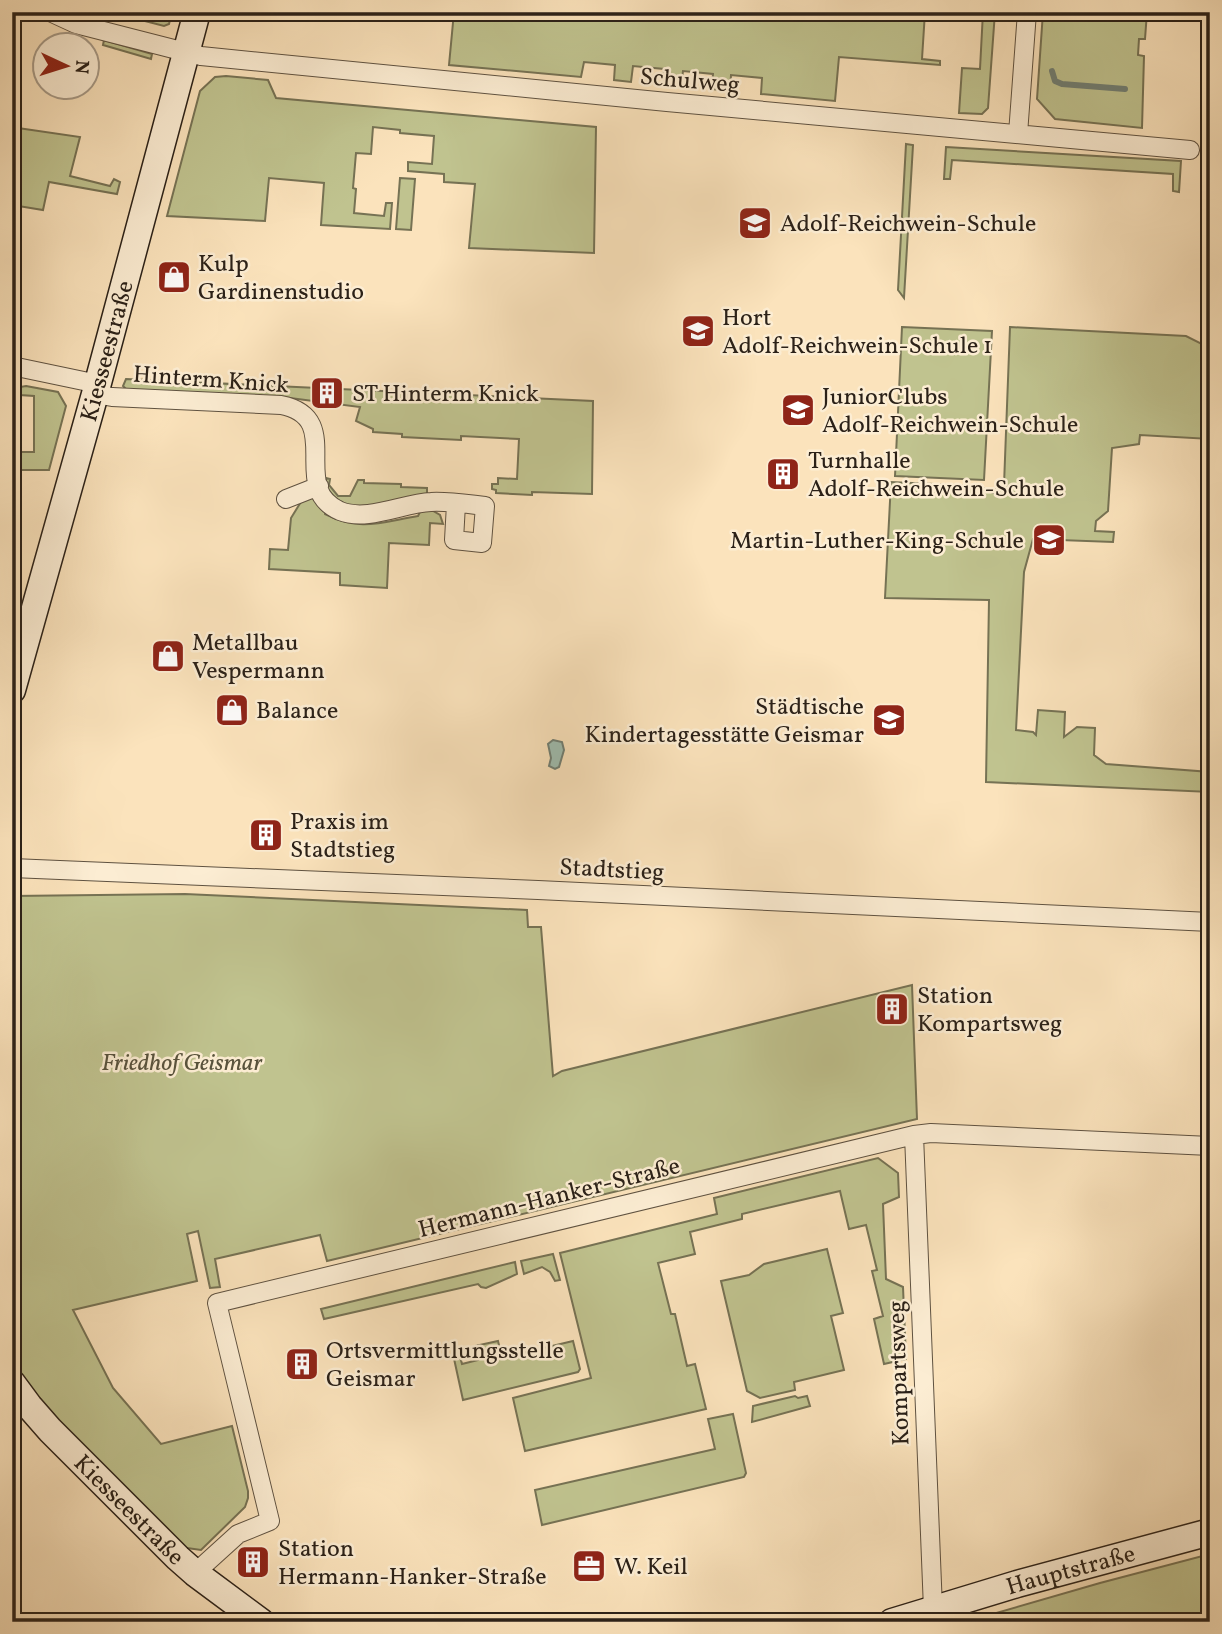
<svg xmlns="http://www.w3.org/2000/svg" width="1222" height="1634" viewBox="0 0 1222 1634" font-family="Vollkorn,serif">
<rect width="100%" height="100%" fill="#fbe3bc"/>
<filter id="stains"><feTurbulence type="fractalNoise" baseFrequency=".00286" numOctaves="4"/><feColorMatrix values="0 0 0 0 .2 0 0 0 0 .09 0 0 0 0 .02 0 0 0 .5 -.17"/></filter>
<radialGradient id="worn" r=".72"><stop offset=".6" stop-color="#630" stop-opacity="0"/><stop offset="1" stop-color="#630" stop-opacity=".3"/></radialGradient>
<!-- green -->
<path fill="#c0c38f" stroke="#767254" stroke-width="2" d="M110,12H172L169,24L164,26Z
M454,12H925L922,59L940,61V65L839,57L835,101L761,94L762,78L731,75L730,91L712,89L713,74L683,71L681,86L663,85L664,69L633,66L631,82L614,80L615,65L584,62L581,77L449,65Z
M983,12H995L988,108L982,114L959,113L962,68L980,69Z
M1043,12H1147L1145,39H1139L1138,55L1144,56L1142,128L1055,119L1037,99Z
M104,40L152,54L151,59L103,45Z
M226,76L268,80L276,98L596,127L594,253L469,248L475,184L444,182V174L408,171V162L432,164L434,136L400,133V130L373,127L371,154L356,153L353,188L356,189L354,213L384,216L386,203H392L390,229L321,225L324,183L269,178L265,221L167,216L200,91L215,77Z
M18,128L80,137L70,176L110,186L114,179L120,182L117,194L49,182L43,210L12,205V169H20L12,167V146Z
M906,144L913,145L904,298L898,290Z
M946,147L1181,161L1179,192L1173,191V174L952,160L950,179H944Z
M400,178L415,179L411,230L396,229Z
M902,327L992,331L984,480L895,476Z
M1010,327L1186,336L1210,348V439L1140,435L1139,444L1112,448L1108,511L1096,521L1095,531L1114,532L1113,542L1033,539L1024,572L1016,730L1033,732L1036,735L1038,710L1065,712L1064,737L1077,727L1095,728L1094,755L1106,764L1210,772V792L986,782L989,600L885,598L891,482L979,486L993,493L998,486L1004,485Z
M126,379L593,401L592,494L532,492V495L496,493V490L492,489V484H498V478L517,479L519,439L461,436V440L402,437V434L373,432V429L356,421L360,407L290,398L127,390L123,386Z
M26,386L58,392L66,406L49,470H19V452H34V396L20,395V387Z
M326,478L330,479L329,485L338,496H350L358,480H364V483L401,484V487L427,488V494L359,508C343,506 333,498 325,485Z
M304,497L316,498L326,508L325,514C361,532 381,522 418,516L421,510L428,508L440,515L443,524L430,523L429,545L389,543L387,588L340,585V573L269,569L270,549L288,550L291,518Z
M185,894L527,910L528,927H541L553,1076L562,1071L912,985L917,1119L327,1261L320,1235L215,1259L220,1287L210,1288L198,1231L187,1234L197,1281L73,1310L113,1388L161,1444L232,1426L248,1491V1498L245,1507L201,1550L180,1547L24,1384L12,1364V896Z
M878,1158L898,1173L899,1197L883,1204L886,1279L903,1287L906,1359L884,1364L874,1319L883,1316L872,1271L877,1270L866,1225L849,1229L840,1191L742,1214V1219L690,1232L695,1254L658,1263L671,1314H675L687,1366L695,1364L706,1409L525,1451L513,1398L591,1378L560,1253L717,1214L714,1198Z
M827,1249L843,1313L831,1316L844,1370L794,1382L795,1390L760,1398L747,1391L721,1281L749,1275L764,1264Z
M553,1254L560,1280L555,1281L550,1272L542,1267L524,1274L521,1261Z
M515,1262L517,1274L486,1288L481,1287L478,1284L324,1319L321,1309Z
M498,1341L502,1358L573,1341L580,1369L578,1372L463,1400L453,1354L459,1353L462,1364L478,1360L475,1346Z
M795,1396L798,1398L807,1396L810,1406L752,1422L753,1406Z
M733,1414L746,1473L744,1477L542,1525L535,1490L715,1449L708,1419Z
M1210,1554V1622H965L1100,1583Z"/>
<!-- water -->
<path fill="#9fbeb1" stroke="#717f74" stroke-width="2" d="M553,740L562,742L564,750L559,767L555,769L549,766L551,758L548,744Z"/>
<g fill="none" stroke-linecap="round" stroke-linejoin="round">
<!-- stream -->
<path stroke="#717f74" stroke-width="6" d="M1052,71L1055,81L1062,84L1125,89"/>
<!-- street casing -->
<g stroke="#5f5241" stroke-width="20">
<path id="street" d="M50,12L76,24L201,56L667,102L1190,150
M1018,134L1027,12
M12,366L98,384
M95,394L112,397L281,405C347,418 287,488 340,511C368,522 403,503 431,502C448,501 467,504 485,506L482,543L454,540L456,504
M286,499L319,486
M12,868L538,890L1210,922
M914,1135L933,1609
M195,1573L238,1534L270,1521L217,1303L914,1135L931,1133L1210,1146"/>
</g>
<!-- secondary casing -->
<g stroke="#2b2118" stroke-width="29">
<g id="secondary">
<path id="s1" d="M12,690L95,394L197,12"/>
<path id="s2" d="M12,1383L29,1406L50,1430L178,1558L195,1573L261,1622"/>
<path id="s3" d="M892,1622L1017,1584L1210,1532"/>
</g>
</g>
<!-- street -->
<use href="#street" stroke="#fcedd3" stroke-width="18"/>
<!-- secondary -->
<use href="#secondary" stroke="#fcedd3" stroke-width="26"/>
</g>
<!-- icons -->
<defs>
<g id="school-square" transform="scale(1.75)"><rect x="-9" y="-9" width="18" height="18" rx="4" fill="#8f2418" stroke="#fcedd3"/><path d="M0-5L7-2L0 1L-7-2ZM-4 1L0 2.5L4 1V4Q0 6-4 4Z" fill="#fff"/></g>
<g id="shop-square" transform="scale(1.75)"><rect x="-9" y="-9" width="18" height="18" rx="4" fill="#8f2418" stroke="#fcedd3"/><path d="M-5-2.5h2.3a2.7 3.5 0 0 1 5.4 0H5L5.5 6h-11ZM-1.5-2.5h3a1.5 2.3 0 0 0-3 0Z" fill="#fff"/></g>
<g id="building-square" transform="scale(1.75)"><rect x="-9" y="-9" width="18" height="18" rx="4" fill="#8f2418" stroke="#fcedd3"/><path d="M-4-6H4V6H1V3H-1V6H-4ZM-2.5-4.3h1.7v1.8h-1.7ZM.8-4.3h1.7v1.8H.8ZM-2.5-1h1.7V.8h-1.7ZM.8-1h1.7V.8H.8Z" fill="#fff"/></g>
<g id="office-square" transform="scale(1.75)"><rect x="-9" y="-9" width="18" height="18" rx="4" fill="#8f2418" stroke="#fcedd3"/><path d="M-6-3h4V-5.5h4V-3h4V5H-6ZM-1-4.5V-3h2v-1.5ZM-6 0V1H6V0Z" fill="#fff"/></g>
</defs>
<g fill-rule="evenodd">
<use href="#school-square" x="755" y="223"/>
<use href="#shop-square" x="174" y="277"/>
<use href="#school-square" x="698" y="331"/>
<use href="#building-square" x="327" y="393"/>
<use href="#school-square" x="798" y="410"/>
<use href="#building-square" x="783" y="474"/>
<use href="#school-square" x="1049" y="540"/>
<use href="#shop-square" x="168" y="656"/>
<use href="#shop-square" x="232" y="710"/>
<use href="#school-square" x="889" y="720"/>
<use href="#building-square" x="266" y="835"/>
<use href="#building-square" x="892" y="1009"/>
<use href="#building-square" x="302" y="1364"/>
<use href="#building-square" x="253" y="1562"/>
<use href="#office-square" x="589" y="1566"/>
</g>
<g text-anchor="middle" stroke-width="5" stroke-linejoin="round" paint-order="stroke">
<!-- street labels -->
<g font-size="24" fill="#2b2118" stroke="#fcedd3">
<text transform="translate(690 80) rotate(5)" y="8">Schulweg</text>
<text dy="8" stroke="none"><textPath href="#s1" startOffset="352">Kiesseestraße</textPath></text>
<text transform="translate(211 379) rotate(4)" y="8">Hinterm Knick</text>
<text transform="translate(612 869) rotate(3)" y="8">Stadtstieg</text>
<text transform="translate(549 1197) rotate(-14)" y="8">Hermann-Hanker-Straße</text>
<text transform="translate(898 1373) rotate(-92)" y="8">Kompartsweg</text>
<text dy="8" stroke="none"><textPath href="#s2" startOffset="173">Kiesseestraße</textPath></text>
<text dy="8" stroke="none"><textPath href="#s3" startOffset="186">Hauptstraße</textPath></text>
</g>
<!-- poi labels -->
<g font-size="24" fill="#2b2118" stroke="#fcedd3" text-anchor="start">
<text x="780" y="231">Adolf-Reichwein-Schule</text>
<text x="198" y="271">Kulp<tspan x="198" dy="28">Gardinenstudio</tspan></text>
<text x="722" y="325">Hort<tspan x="722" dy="28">Adolf-Reichwein-Schule 1</tspan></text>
<text x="352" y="401">ST Hinterm Knick</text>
<text x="822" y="404">JuniorClubs<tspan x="822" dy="28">Adolf-Reichwein-Schule</tspan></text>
<text x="808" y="468">Turnhalle<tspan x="808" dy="28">Adolf-Reichwein-Schule</tspan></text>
<text x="1024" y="548" text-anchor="end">Martin-Luther-King-Schule</text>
<text x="192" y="650">Metallbau<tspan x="192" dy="28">Vespermann</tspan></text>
<text x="864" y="714" text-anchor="end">Städtische<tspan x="864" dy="28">Kindertagesstätte Geismar</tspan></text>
<text x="256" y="718">Balance</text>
<text x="290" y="829">Praxis im<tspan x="290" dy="28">Stadtstieg</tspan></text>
<text x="917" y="1003">Station<tspan x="917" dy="28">Kompartsweg</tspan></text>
<text x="326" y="1358">Ortsvermittlungsstelle<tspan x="326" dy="28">Geismar</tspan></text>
<text x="278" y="1556">Station<tspan x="278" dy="28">Hermann-Hanker-Straße</tspan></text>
<text x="614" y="1574">W. Keil</text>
</g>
<!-- park labels -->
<g font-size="24" font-style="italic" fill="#58523c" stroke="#fcedd3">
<text x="182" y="1070">Friedhof Geismar</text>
</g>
</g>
<!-- margin -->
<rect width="1222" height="1634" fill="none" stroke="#fbe3bc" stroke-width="42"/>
<rect x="14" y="14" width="1194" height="1606" fill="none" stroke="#2b2118" stroke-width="3.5"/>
<rect x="21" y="21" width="1180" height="1592" fill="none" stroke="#2b2118" stroke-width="2"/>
<!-- north arrow -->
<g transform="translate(66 66) rotate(94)"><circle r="33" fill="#fcedd3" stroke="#a89b88" stroke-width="2"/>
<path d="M0-5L12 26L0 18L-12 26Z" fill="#8f2418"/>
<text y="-10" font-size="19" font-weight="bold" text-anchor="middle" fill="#2b2118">N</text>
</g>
<rect width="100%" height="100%" filter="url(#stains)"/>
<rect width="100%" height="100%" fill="url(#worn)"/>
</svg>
